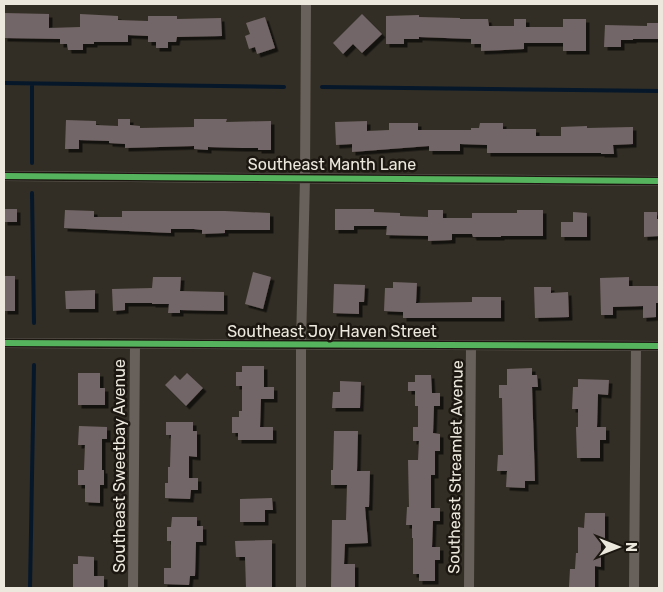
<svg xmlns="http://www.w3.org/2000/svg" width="663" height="592" viewBox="0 0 663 592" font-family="Rubik,sans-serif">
<defs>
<filter id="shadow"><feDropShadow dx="3.5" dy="3.5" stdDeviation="0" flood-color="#0009"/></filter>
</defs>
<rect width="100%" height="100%" fill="#322e25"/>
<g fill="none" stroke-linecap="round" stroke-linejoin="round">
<!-- stream -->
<path stroke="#06172a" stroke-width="4" d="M4,83L284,87
M32,84V163
M322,87L659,91
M32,193L34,323
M30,588L34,365"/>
</g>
<!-- building -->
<path fill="#736667" filter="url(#shadow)" d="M4,13L49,14V28L80,27V14L118,16V20L148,21V16H177V19L221,18L222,36L177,37L176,42H168V48H156V42H148V36L128,35V42H94V44H83V50H68L67,44H60V39L4,38Z
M362,14L382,34L362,53L353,44L343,54L333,43Z
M419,15V17L460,18V19H488L489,26H514V19H526V27H563V19H586V51H563V43H524V49L481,51V44H471V39L419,37V39H404V44H386V16Z
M265,17L275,48L257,54L255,47L249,49L245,36L250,34L246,23Z
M647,23H659V39H633V40H621V47H604L605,25L647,26Z
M118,119H130V125L140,126V128L194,127V119H227L226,122L271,121V150H258V148H242L208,147V150L194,149V146L125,148V144L109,143V141L79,140V149H65L66,120L96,121V125L118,126Z
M367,121V131L389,130V123H418V130H471V128H479L480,123H503V129H536V136H561V127L587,126V128L633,127V144L613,145L614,154H601V153H487V145L460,144V151H429V146L352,152V144L336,145L335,122Z
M4,209H17V222H4Z
M335,209H374V212L400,213V216L428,217V210H443V218H472V213H517V210H543V236H501V237H473L472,234H452V240L428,241V236L386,235L387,226H354V230H335Z
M65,210L94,211V217H122V211H225L270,213V230H225V233L202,234V230L194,229H171V233L64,228Z
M573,212L587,213V237H561V222H573Z
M644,212H657V219H659V236L644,237Z
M253,272L271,277L263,309L245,304Z
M4,276H15V311H4Z
M153,277H181L180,291L224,292V311L180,310V313H168L169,304H152V303H125V310L113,311L112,289L152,288Z
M629,277V286H659V303H656V317L643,318V306L613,307V315H601L600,278Z
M393,282L417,283L416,303L472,302V297H501V318H403V312L384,311L385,288H393Z
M334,284L365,285L364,302H359V314L333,313Z
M534,287H551V293L568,292L569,317L535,318Z
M95,290V309H66L65,291Z
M242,366H264V387H274V399H261L260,427H273V440H238V433H232V417H239V411H242V386H236V372H242Z
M532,368V375H537L538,387H532L535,481H525V488L506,487L507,471H497L498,455H503L502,398H499V385H507V369Z
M78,373H100V388H105V405H78Z
M187,373L203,388L186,406L165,385L175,375L180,380Z
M415,375H431L432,393H440V406H434L433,433L440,434V451H435V475H431V508H440V521H433L432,547H440V560H435V581H419V574H413V538H412V525H406L407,507H409L408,460H418L419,441H413V427H418V406H415V391H408V382H415Z
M578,379L609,380L608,395L598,394L597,427H606V440H600V458H577L576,427H578V409H572L573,387H578Z
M340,381L361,382L360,408H332L333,392H340Z
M166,422H193V431H197V457L189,456V478H198V490H191L190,499L165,498V483H168V467H170L171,435H166Z
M79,426L107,427V439H102V470H104V485H100V503L85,502V485H78V470H84L85,445H78Z
M334,431H358L357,471H370L369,507H365L368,543L345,544L344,564H355V588H331L332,520H346L347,485H331V470H333Z
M272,498L273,510H265V522H240V499Z
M585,513H605V544H601V567L595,566V588L569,587L570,569H575L576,553H578V527L584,528Z
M172,517H197V526H203V542H196L195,576H190L189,585L164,584V568H171V541H167V527H171Z
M272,540V588H246L245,557H236L235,541Z
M78,556L94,557V576H104V588H73V564H78Z"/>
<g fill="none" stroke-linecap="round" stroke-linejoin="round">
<!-- street -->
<path stroke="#68605b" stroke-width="10" d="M4,176L659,181
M4,343L659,346
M133,588L135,344
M301,588V344L305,178L306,4
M469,588L471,346
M634,588L636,346"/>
<!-- cycleway casing -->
<g stroke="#1c1811" stroke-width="9">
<path id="cycleway" d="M4,176L659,181
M4,343L659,346"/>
</g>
<!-- cycleway -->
<use href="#cycleway" stroke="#56b35d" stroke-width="6"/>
</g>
<g text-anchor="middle" stroke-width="5" stroke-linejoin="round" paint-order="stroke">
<!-- street labels -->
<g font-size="16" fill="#ede8de" stroke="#1c1811">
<text x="332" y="170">Southeast Manth Lane</text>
<text x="332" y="337">Southeast Joy Haven Street</text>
<text transform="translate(119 466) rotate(-90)" y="6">Southeast Sweetbay Avenue</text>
<text transform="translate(455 467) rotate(-89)" y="6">Southeast Streamlet Avenue</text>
</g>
</g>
<!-- border -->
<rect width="663" height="592" fill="none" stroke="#ede8de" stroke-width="10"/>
<!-- north arrow -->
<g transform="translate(618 547) rotate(90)" stroke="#1c1811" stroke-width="4" paint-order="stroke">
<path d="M0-4L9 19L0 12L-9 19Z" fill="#ede8de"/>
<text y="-8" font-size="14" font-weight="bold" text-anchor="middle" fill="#ede8de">N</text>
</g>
</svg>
